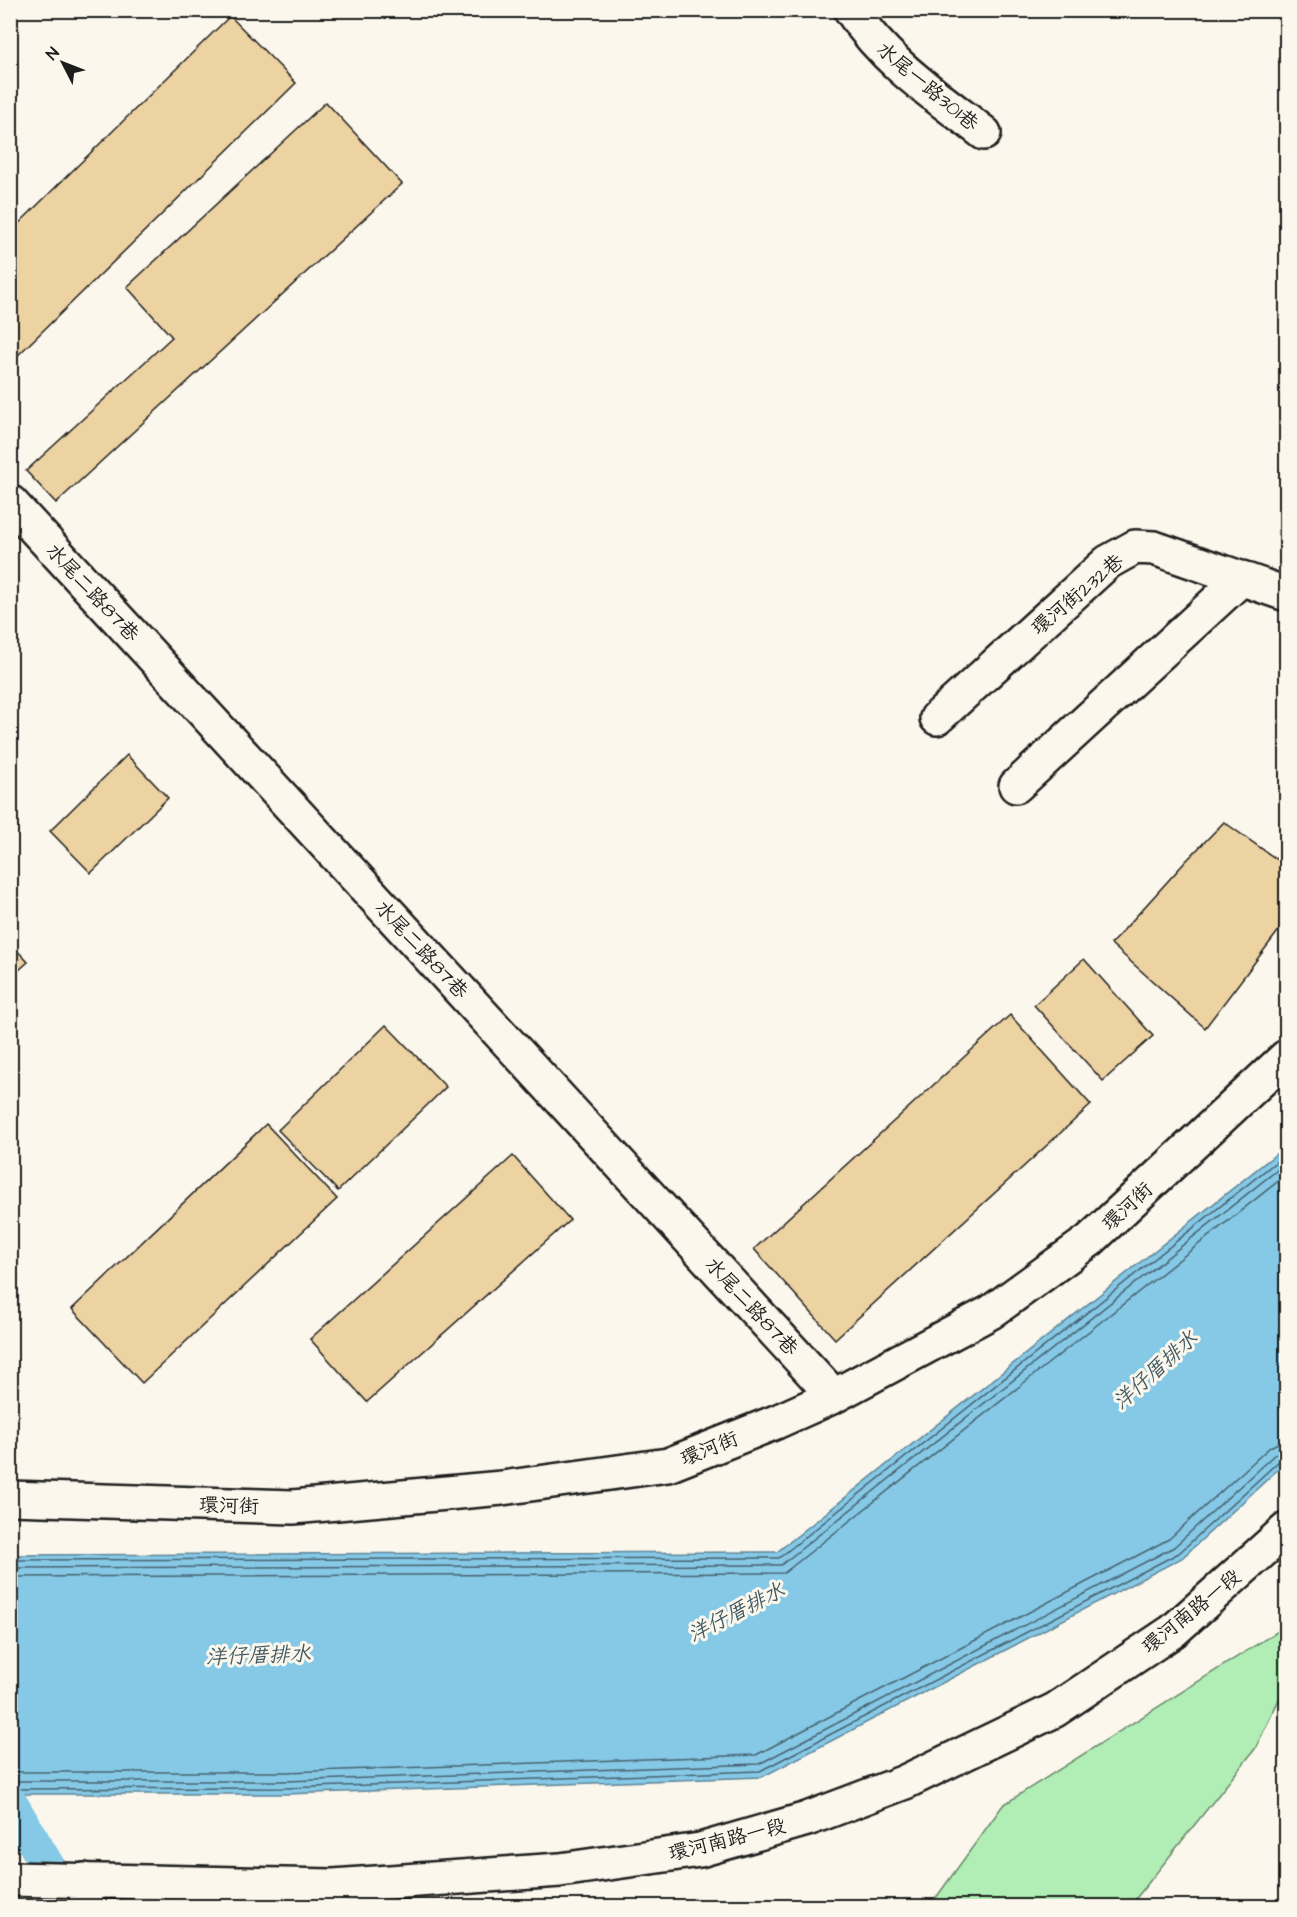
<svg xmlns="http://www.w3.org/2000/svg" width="1297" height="1917" viewBox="0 0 1297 1917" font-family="'Architects Daughter','LXGW WenKai TC',sans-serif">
<rect width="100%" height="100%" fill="#fbf7ec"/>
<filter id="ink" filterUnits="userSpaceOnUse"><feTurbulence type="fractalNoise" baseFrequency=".0167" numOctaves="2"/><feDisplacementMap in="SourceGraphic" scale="12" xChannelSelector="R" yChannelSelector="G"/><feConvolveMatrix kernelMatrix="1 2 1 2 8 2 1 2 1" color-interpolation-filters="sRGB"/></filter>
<g filter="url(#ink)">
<!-- green -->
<path fill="#b0eeb5" stroke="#668568" stroke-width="1.5" d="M1286,1626V1685L1255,1749L1130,1906H930L1003,1805Z"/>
<!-- water -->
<path fill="#86c9e7" stroke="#5c8496" stroke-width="1.5" d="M1286,1146V1462L1182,1558L762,1777L286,1794H11V1555L777,1552Z"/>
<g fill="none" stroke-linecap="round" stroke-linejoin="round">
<!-- shore -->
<path stroke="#46616d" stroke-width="1.5" d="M10,1560L779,1558L1286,1154
M10,1568L781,1565L1286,1163
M10,1577L784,1573L1286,1175
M10,1772H286L756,1755L1169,1539L1270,1447L1278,1443L1286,1442
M10,1781H286L759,1764L1174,1547L1275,1454L1286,1451
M10,1789L286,1788L760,1771L1179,1553L1280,1460L1286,1458"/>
<!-- canal -->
<path stroke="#86c9e7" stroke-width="34" d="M10,1802L56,1880L64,1906"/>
</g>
<!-- building -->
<path fill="#edd2a2" stroke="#1c1c1c" stroke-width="1.5" d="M230,16L296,83L10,363V232Z
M326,102L402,184L56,503L26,471L172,337L127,287Z
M127,755L168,798L91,873L50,831Z
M1224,822L1286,866V921L1205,1028L1111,944L1186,861Z
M10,943L28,962L10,978Z
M1084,959L1153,1036L1103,1081L1034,1005Z
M1010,1015L1091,1105L835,1339L754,1249Z
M386,1025L446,1087L338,1191L278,1130Z
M266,1124L337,1199L142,1383L72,1309Z
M513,1156L570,1220L367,1402L310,1339Z"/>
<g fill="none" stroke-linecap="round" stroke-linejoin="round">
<!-- minor casing -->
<g stroke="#1c1c1c" stroke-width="38">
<path id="minor" d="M851,10C886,63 935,95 984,133
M10,502L834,1396
M937,718L1108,562L1135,547L1154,548L1286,594
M1016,786L1242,578
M10,1498L293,1507L502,1488L668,1465L776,1422L834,1396L991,1312L1090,1240L1286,1057
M10,1879L333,1886L560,1870L700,1850L807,1819L905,1782L1055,1710L1173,1631L1286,1530
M84,1880L88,1906"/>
</g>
<!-- minor -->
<use href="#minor" stroke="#fbf7ec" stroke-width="33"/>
</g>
</g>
<g text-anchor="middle" stroke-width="6" stroke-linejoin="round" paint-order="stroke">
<!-- street labels -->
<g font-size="20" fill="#1c1c1c" stroke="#fbf7ec">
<text transform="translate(928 86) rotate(40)" y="7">水尾一路301巷</text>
<text transform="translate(93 592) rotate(47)" y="7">水尾二路87巷</text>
<text transform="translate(1077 594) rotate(-40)" y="7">環河街232巷</text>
<text transform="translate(422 949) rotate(47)" y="7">水尾二路87巷</text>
<text transform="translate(1127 1206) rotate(-43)" y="7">環河街</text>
<text transform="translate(752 1306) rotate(47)" y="7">水尾二路87巷</text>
<text transform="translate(709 1448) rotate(-22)" y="7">環河街</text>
<text transform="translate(229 1505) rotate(2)" y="7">環河街</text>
<text transform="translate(1191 1611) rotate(-39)" y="7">環河南路一段</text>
<text transform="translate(727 1839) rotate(-14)" y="7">環河南路一段</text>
</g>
<!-- water labels -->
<g font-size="21" font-style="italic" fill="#415963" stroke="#fbf7ec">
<text transform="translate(1155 1370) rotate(-42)" y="7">洋仔厝排水</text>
<text transform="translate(736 1612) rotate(-27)" y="7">洋仔厝排水</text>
<text transform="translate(258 1655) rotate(-2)" y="7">洋仔厝排水</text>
</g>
</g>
<!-- margin -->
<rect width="1297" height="1917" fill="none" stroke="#fbf7ec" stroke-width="36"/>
<rect x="18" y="18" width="1261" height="1881" fill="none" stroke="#1c1c1c" stroke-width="2" filter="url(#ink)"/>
<!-- north arrow -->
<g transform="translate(63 63) rotate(312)" stroke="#fbf7ec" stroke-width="4.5" paint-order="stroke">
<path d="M0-4.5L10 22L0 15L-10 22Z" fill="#1c1c1c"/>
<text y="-9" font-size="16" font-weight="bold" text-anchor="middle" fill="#1c1c1c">N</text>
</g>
</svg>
